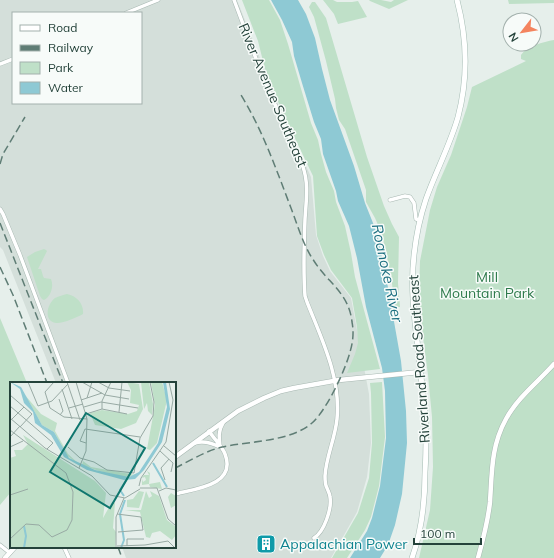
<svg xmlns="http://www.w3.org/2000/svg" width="554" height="558" viewBox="0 0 554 558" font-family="Mulish,sans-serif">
<rect width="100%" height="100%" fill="#e6efeb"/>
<!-- built -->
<path fill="#d4dfda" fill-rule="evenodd" d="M0,0H237L280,109L311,177L316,235L323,256L330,271L351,298L369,394L371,443L367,477L357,512L331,558H126L122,547H175V383H56L3,250L0,247ZM13,13H141V103H13Z"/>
<!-- green -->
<path fill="#bfe0c8" d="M242,0H269L280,20L288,44L311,123L318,140L321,154L326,172L334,191L336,202L345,226L351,253L355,277L380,369L347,373L355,354L358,343L357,327L352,298L331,270L324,255L317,236L313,176L281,109L265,69L258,41Z
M323,0H333L337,2H352L358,1L367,17L338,24L334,14Z
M369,0H381L391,2L394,0H408L389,9L370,1Z
M508,0H554V3L509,4Z
M312,2H315L326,18L367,157L384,206L392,224L399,237L398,283L400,307H395L391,276L382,234L375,218L366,202V190L345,129L339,120L336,108L335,99L326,61L314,17L309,7Z
M554,40V558H419L430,510L433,467L432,417L428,375L423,337L419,294L420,261L430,210L437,187L451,155L467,107L472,87L526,61L521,59V55C527,46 543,42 554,40Z
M44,249L46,250L47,251L38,269H41L43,276L44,278L51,279C54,286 51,297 44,300L42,299L40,296L27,257L35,252Z
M67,294C77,296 84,304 83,314C78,317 62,324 56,323C43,321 47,304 55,298C59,296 63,295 67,294Z
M0,318L27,383H11V492L0,505Z
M382,382L385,437L379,486L371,517L365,530L347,558H332L358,513L369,478L372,443L371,393L370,383Z"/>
<!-- water -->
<path fill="#8ec9d4" d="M271,0H298L306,14L315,38L322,69L330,100L354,166L365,203L377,233L387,282L401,361L406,411L407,443L402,494L395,525L388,545L380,558H350L367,531L372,518L380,486L386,438L385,391L382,368L366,307L357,258L349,226L338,201L336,191L323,154L321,139L314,122L302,83L294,56L292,42L282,20Z"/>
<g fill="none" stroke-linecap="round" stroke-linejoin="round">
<!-- minor casing -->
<g stroke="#a8b8b2" stroke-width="4.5">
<path id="minor" d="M234,0L264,80L303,167C309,184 306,202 305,219C304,245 303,271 305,296L307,302C322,340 341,378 337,419C335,439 326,457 325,476C325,480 325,485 327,488C328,491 330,494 330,497C332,509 324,532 314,538
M126,13L158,0
M0,64L13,59
M390,200L405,196L410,197L414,203L416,219L420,221
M0,209L3,214L20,255L68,383
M195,443C204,440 212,443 220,447
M220,446C219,438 218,431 223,423
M175,494C195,489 237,485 225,454C222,446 214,439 209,431
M0,545L10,553
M64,547L69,558"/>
</g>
<!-- tertiary casing -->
<g stroke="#a8b8b2" stroke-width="5.5">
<path id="tertiary" d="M175,457L238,411L264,398L281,391L294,388L339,380L420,372
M5,558L15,547
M478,558C483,540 488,521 490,502C492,472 491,446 506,419C518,397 538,382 554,364"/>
</g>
<!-- secondary casing -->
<g stroke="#a4bbb3" stroke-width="6">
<path id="secondary" d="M412,558C422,530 425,501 425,472C426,458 426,443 426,429C425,405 421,381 419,357C415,322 410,290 414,255C416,236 420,217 426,199C436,171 450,145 458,117C468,79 467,38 457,0"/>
</g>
<!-- minor -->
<use href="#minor" stroke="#fff" stroke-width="3.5"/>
<!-- tertiary -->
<use href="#tertiary" stroke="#fff" stroke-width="4.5"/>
<!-- secondary -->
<use href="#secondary" stroke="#fff" stroke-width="5"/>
<!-- rail -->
<path stroke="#5f7d75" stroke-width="1.5" stroke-dasharray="8 4" stroke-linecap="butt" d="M0,164L3,154L25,117
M0,223L63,383
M0,267L13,295L47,383
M175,468C190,461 205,451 222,447C249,441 290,442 312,423C326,411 345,371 350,352C353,342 354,332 352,322C349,293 328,283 314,261C303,245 298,226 291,208C276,169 263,131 241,95
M118,547L122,558"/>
</g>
<!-- icons -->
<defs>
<g id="building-square" transform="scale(1)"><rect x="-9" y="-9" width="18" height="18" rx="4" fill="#0f9aa8" stroke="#f7fbf9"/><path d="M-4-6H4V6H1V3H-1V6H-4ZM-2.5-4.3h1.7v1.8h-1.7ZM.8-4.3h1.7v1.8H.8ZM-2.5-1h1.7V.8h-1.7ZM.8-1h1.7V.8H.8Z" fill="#fff"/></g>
</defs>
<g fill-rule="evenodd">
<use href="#building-square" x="266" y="544"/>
</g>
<g text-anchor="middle" stroke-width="3" stroke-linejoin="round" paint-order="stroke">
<!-- street labels -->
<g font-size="14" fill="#24423a" stroke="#f7fbf9">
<text transform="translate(273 95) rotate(67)" y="5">River Avenue Southeast</text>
<text transform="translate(419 359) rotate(-94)" y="5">Riverland Road Southeast</text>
</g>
<!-- park labels -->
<g font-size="14" fill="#2d7a4b" stroke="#f7fbf9">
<text x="487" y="282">Mill<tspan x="487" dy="16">Mountain Park</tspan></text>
</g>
<!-- culture labels -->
<g font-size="14" fill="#0d838f" stroke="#f7fbf9" text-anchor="start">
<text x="280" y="549">Appalachian Power</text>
</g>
<!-- water labels -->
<g font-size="15" font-style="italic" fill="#1c6f80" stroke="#f7fbf9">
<text transform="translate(387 273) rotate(78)" y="5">Roanoke River</text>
</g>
</g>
<!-- overview -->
<g transform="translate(10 382)">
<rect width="166" height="166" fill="#e6efeb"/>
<path d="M117,0L129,2L133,27L126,41L111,47L85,43L80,31L92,28L118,32L127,29L129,23L120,21L121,8ZM131,0H139L143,22L142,33L138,29L137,21L134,27ZM141,0H152L157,18L147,61L140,68L137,67L145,23ZM15,13L31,32L47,41L45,49L58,72L70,83L56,73L44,50L32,43ZM13,53L85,99L96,111L93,136L102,120L105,121L103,146L106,150L105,166H0V76L6,74L4,68H12L18,62ZM73,79L81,85L126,93L115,95L89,89L72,83ZM137,89L140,91L139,102L150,100L152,107L140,105L139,102L132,103V97L133,100L136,98L135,95L132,96L134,93H139ZM129,109L134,110L129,126L117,125V118L123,117ZM136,109L139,116L142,114L140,109L149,114L157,138L166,145V153L162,158L150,149L142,151L140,156L136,155L130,130L115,128H131ZM161,111L166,114V123L161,126L158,115Z" fill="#bfe0c8"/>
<path d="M0,0L11,5L32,43L44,50L59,76L85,88L119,95L129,90L148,61L157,25L153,0H156L160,27L152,60L134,88L125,97L114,98L77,88L54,75L41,53L25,41L23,30L14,21L10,7Z" fill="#8ec9d4"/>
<path fill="none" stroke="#8ec9d4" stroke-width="2" d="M143,81L157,105M114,114L110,108L117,97M14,166L16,154L14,144M111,166L114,158L110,132L115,118"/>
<path fill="none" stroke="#98aaa4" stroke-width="1" d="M18,0L28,24L42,19L58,2M44,0L35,10L40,26L54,35L77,37M57,0L70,38M66,0L77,37L76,69L69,86M72,0L95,13L119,17M88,0L99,6L120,9M52,7L62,37M0,13L22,32L10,45M77,16L82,0M49,17L53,29L50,33M71,18L92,11M0,24L43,61L37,67M74,25L91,20L128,26M59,26L73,22M92,27V19L101,0M109,30L112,0M76,32L92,27L117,32M0,36L35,66L82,94L100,113L115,116L130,107M0,39L14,25M0,48L56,91L63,110L62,138L57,148L42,155L29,143L16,142L0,157M0,55L10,44M76,61L70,59L75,47L130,55M154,64L166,74M0,65L13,59M58,65L70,76L84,80L97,88L124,91L130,56L143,34L144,20L140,0M150,69L163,81L161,90M155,98L151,86L159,77M129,104L131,96L156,60L163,18L159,0M130,106H147L158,137L166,144M149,109L156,106L166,108M0,113L18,107M107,132L131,135L133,148L108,150M107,164L135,163L158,159L165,166M117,164V157H134M106,166V135L114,116"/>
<path fill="#0f766e" fill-opacity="0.15" stroke="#0f766e" stroke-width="2" d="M76,31L135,66L100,126L40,90Z"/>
<rect width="166" height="166" fill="none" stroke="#24423a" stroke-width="2"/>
</g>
<!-- legend -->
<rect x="12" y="12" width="130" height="92" fill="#f7fbf9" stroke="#a3b1ad"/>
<rect x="20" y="25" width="20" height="6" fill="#ffffff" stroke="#a3b1ad"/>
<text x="48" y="32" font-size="12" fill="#24423a">Road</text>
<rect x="20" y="45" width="20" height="6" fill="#5f7d75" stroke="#a3b1ad"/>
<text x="48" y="52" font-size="12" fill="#24423a">Railway</text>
<rect x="20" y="62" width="20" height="12" fill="#bfe0c8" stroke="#a3b1ad"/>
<text x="48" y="72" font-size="12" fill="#24423a">Park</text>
<rect x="20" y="82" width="20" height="12" fill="#8ec9d4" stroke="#a3b1ad"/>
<text x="48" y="92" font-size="12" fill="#24423a">Water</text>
<!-- north arrow -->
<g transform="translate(522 32) rotate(239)"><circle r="19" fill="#f7fbf9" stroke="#a3b1ad"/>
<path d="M0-3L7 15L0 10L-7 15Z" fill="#f4845f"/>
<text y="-6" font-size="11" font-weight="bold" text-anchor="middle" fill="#24423a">N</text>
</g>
<!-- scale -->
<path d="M414 538v6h67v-6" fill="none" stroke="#24423a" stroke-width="2"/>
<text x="420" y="538" font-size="12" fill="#24423a" stroke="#f7fbf9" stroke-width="3" paint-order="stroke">100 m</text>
</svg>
